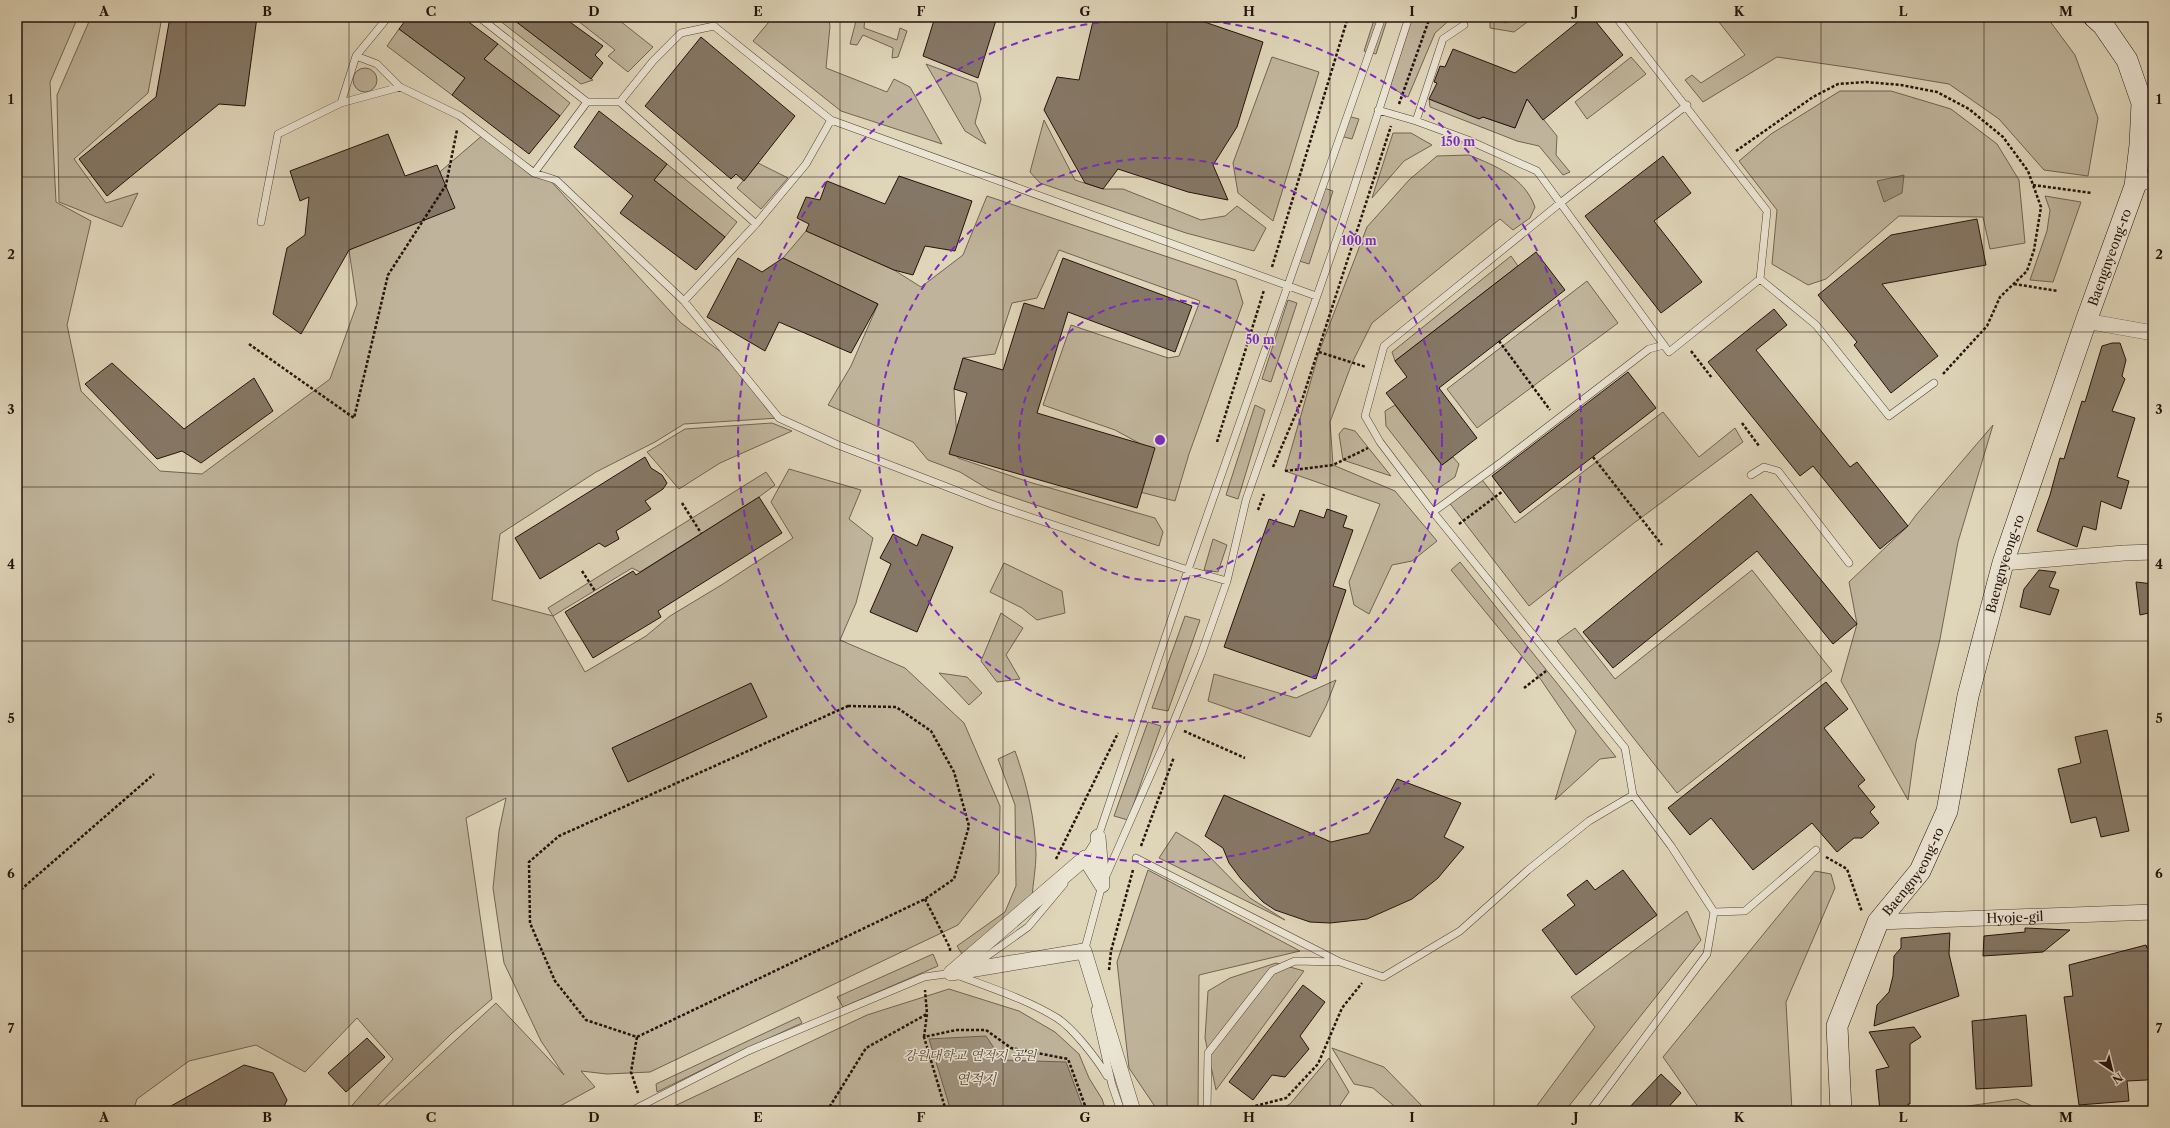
<svg xmlns="http://www.w3.org/2000/svg" width="2170" height="1128" viewBox="0 0 2170 1128" font-family="'Libre Caslon Text','Noto Serif KR',serif">
<rect width="100%" height="100%" fill="#dfd5b9"/>
<filter id="stains"><feTurbulence type="fractalNoise" baseFrequency=".005" numOctaves="4"/><feColorMatrix values="0 0 0 0 .2 0 0 0 0 .09 0 0 0 0 .02 0 0 0 .5 -.17"/></filter>
<radialGradient id="worn" r=".72"><stop offset=".6" stop-color="#630" stop-opacity="0"/><stop offset="1" stop-color="#630" stop-opacity=".3"/></radialGradient>
<!-- green -->
<path fill="#bfb49b" stroke="#726353" d="M17,17H78L50,82L56,202L91,221L67,325L81,391L160,471L202,474L330,379L357,304L349,250L420,218L435,176L484,134L547,177L681,323L728,357L779,418L684,424L655,442L596,472L500,534L492,600L553,616L548,608L766,472L775,485L759,497L640,572L632,568L553,616L585,672L646,636L670,616L723,584L793,538L771,502L789,469L861,490L849,519L873,538L856,603L840,640L905,668L964,723L1000,806L999,873L958,925L650,1072L607,1074L581,1071L595,1087L551,1111H379L496,1003L564,1075L541,1041L504,963L493,888L499,831L506,798L466,818L492,999L451,1034L372,1111H347L393,1059L357,1018L305,1072L256,1045L189,1061L137,1099L133,1111H17Z
M91,17H162L148,93L74,159L106,203L138,193L122,227L59,202L57,95Z
M495,17H510L593,80L581,84Z
M573,17H615L653,47L628,72L608,56L615,50Z
M773,17H828L830,26L826,68L887,92L894,79L910,87L942,144L841,111L753,41Z
M857,17H865L864,28L897,40L900,28L907,31L898,57L892,58L893,48L863,35L857,45L850,44Z
M1375,17H1388L1376,54L1364,51Z
M1412,17H1453L1435,33L1408,97L1390,87Z
M1490,17L1506,23L1513,17H1534L1514,32L1490,28Z
M1715,17H2044L2049,20L2075,55L2098,118L2088,176L2044,170L1999,119L1949,84L1853,68L1777,57L1703,102L1685,80L1692,75L1701,83L1745,55Z
M399,29L465,78L452,95L387,46Z
M498,44L570,103L560,116L484,59Z
M1272,57L1319,72L1273,221L1238,193L1233,163Z
M1631,57L1646,74L1587,119L1575,102Z
M926,64L977,83L981,99L975,123L986,144L965,131Z
M353 80a12 12 0 1 1 24 0a12 12 0 1 1-24 0Z
M1840,91H1891L1951,109L1997,144L2019,180L2025,243L1990,249L1983,217L1899,216L1826,279L1808,285L1772,264L1777,210L1739,161L1771,134Z
M1429,99L1479,118L1483,117L1515,128L1527,99L1557,136L1556,155L1570,172L1563,175L1539,146L1517,141L1430,107Z
M1347,116L1359,119L1352,139L1340,136Z
M1044,120L1075,180L1103,189H1123L1201,220L1225,216L1237,206L1266,228L1254,251L1186,233L1040,183L1030,172Z
M1393,133H1411L1432,145L1404,161L1372,198Z
M1469,155C1496,166 1524,177 1535,207L1530,218L1513,230L1500,219L1372,323L1352,363L1330,422L1333,465L1395,491L1437,541L1412,561L1392,565L1369,614L1354,605L1349,582L1380,504L1285,471L1319,352L1367,227L1409,180L1437,156Z
M758,163L788,178L761,209L737,188Z
M667,164L737,222L725,237L654,180Z
M1321,187L1333,191L1309,264L1296,260Z
M987,196L1236,280L1243,303L1189,454L1175,501L1140,492L1148,448L1115,430L1043,405L1071,325L1168,358L1179,356L1200,301L1059,250L1037,298L1012,303L995,354L963,358L954,389L958,458L1029,482L1155,518L1163,532L1159,546L988,489L960,472L928,460L913,442L828,405L851,366L878,304L783,258L806,231L894,270L921,287L963,255Z
M2045,196L2081,202L2053,282L2030,280L2047,231L2050,210Z
M1511,256L1518,266L1395,361L1392,352Z
M1587,281L1618,323L1477,428L1447,389Z
M1288,300L1297,303L1271,382L1262,379Z
M1255,405L1265,410L1238,499L1226,495Z
M1395,405L1442,465L1453,457L1459,464L1455,477L1436,490L1386,426L1385,411Z
M1663,412L1699,457L1735,428L1743,442L1634,523L1529,606L1448,501L1480,477L1515,523Z
M772,423L792,431L720,463L679,489L647,452L685,429Z
M1993,425L1958,542L1940,639L1916,742L1908,800L1841,681L1857,624L1849,582L1908,526L1916,515Z
M1344,428L1355,431L1391,476L1343,460L1339,434Z
M1213,539L1227,545L1218,572L1204,570Z
M1460,562L1616,757L1600,759L1555,800L1576,731L1539,677L1451,570Z
M1004,563L1062,591L1065,613L1037,620L1022,608L990,592Z
M1752,570L1832,671L1677,793L1557,641L1575,628L1615,679Z
M1001,613L1023,628L1006,655L1020,679L997,682L981,661Z
M1185,616L1200,620L1168,711L1152,708Z
M939,673L967,677L982,693L969,705Z
M1214,674L1296,698L1336,680L1326,706L1310,737L1208,701Z
M1148,722L1161,726L1128,820L1114,816Z
M1015,751C1027,784 1035,819 1036,854C1036,868 1033,883 1032,897L965,959L957,946L1005,912L1016,886L1015,805L998,759Z
M1176,832L1199,846L1250,898L1285,920L1159,858Z
M1148,870L1300,951L1199,975L1198,1111H1158L1129,1068L1117,962Z
M1815,871L1831,874L1835,888L1786,1002L1792,1111H1701L1663,1057Z
M1687,911L1701,940L1565,1111H1533L1595,1027L1571,997Z
M933,954L938,966L843,1007L837,997Z
M1276,963L1304,971L1216,1090L1205,1038L1208,991L1230,978Z
M949,989L1019,1011L1055,1032L1079,1054L1089,1078L1102,1099L1106,1111H664L867,1015Z
M799,1017L802,1023L726,1058L657,1092L656,1084Z
M1332,1048L1384,1067L1427,1111H1400L1373,1088L1354,1084Z
M1329,1058L1349,1092L1336,1111H1277L1290,1104Z
M2017,1099L2043,1111H1947V1109Z"/>
<!-- water -->
<path fill="#9f937e" stroke="#6e5f50" d="M1904,175L1902,193L1884,202L1877,181Z
M986,1036L1002,1060L1066,1062L1084,1111H951L929,1039Z"/>
<!-- building -->
<path fill="#857765" stroke="#24120b" d="M170,17H257L245,106L219,104L107,196L79,159L156,97Z
M408,17H462L498,44L484,59L560,116L529,154L452,95L465,78L399,29Z
M510,17H563L603,46L595,55L603,63L591,79Z
M935,17H997L978,78L923,56Z
M1094,17H1190L1263,42L1237,127L1213,165L1228,200L1188,192L1118,169L1103,189L1085,183L1044,110L1057,77L1079,80Z
M1584,17H1592L1623,55L1543,120L1527,99L1515,128L1483,117L1479,119L1429,99L1437,83L1434,82L1440,66L1445,67L1453,49L1515,73Z
M701,37L795,116L744,181L736,174L731,179L645,106Z
M599,111L667,164L654,180L725,237L696,270L620,213L633,196L574,147Z
M388,134L405,176L437,165L455,208L349,250L301,334L273,314L287,248L305,235L309,197L300,201L290,171Z
M1663,156L1691,193L1654,221L1702,282L1661,313L1585,216Z
M899,176L972,201L955,251L925,246L913,275L894,270L806,231L809,224L797,218L806,197L820,200L827,181L885,204Z
M1977,219L1986,265L1882,284L1938,356L1891,393L1854,345L1857,342L1818,295L1891,235Z
M1536,252L1565,290L1439,388L1477,438L1442,465L1386,393L1407,377L1395,361Z
M738,258L762,272L783,258L878,304L851,353L779,322L765,351L707,317Z
M1063,258L1192,306L1175,352L1068,312L1037,413L1155,448L1137,508L949,454L967,393L954,389L963,358L1003,370L1024,303L1044,309Z
M1774,309L1787,325L1756,350L1850,467L1857,462L1908,526L1880,549L1813,466L1800,476L1708,362Z
M2112,343H2120L2126,360L2122,376L2125,379L2112,411L2135,418L2117,477L2129,481L2121,509L2101,501L2096,530L2083,526L2077,547L2037,531L2050,495L2060,458L2064,459L2082,401L2085,402L2102,346Z
M112,363L184,429L254,378L273,411L201,463L182,451L157,459L85,384Z
M1628,372L1656,408L1520,513L1492,476Z
M645,457L651,468L662,475L667,483L663,489L645,501L651,509L616,531L619,539L605,547L599,543L540,579L515,538Z
M1751,494L1857,624L1833,644L1757,551L1613,668L1583,632Z
M759,497L782,533L658,611L661,617L593,658L565,612L633,571L636,575Z
M1327,509L1347,516L1343,527L1353,530L1333,586L1346,590L1316,679L1224,647L1269,519L1294,527L1300,510L1324,518Z
M893,534L917,546L922,534L953,547L917,632L870,612L891,564L880,558Z
M2039,570L2056,572L2049,587L2059,590L2050,615L2020,607L2024,589Z
M2136,582L2153,584V612L2140,615Z
M1826,682L1848,709L1824,728L1865,780L1858,786L1875,807L1870,812L1879,823L1862,838H1854L1837,852L1812,823L1753,870L1711,818L1690,835L1668,808Z
M751,683L767,717L628,782L612,748Z
M2107,730L2129,831L2101,837L2096,817L2071,823L2058,769L2081,763L2075,737Z
M1397,779L1461,803L1444,837L1464,847L1438,878L1412,899L1367,919L1330,923L1310,922L1275,910L1263,902L1241,879L1229,863L1223,848L1205,836L1224,795L1331,842L1369,833Z
M1623,870L1657,915L1576,975L1542,930L1575,905L1567,895L1587,880L1595,890Z
M2025,928L2070,930L2043,952L1983,956L1984,936L2025,932Z
M1950,933L1949,954L1959,996L1874,1026L1877,1005L1889,992L1893,976L1894,956L1901,948V938Z
M2146,945L2147,948H2153V1075L2147,1080L2127,1081L2129,1101L2079,1105L2064,997L2073,996L2069,965Z
M1303,985L1325,1002L1300,1036L1309,1049L1285,1077L1272,1075L1253,1100L1229,1082Z
M2026,1015L2032,1086L1976,1089L1972,1021Z
M1914,1027L1921,1037L1910,1044V1104H1908L1909,1111H1880L1876,1070L1889,1067L1869,1032Z
M367,1038L385,1057L346,1092L328,1073Z
M244,1065L273,1073L287,1100L282,1111H162Z
M1661,1074L1681,1093L1665,1111H1626Z"/>
<g fill="none" stroke-linecap="round" stroke-linejoin="round">
<!-- lane casing -->
<g stroke="#534336" stroke-width="8">
<path id="lane" d="M479,17L587,102H620L756,224
M356,56L377,64L400,87L460,116L534,173L556,180L684,301L779,418L838,445L994,505L1188,570L1227,581
M620,102L653,61L681,33L714,26L831,120L1316,296
M341,103L356,56L388,17
M1378,110L1416,121L1468,140L1537,171L1669,352L1760,279L1767,211L1616,17
M1416,121L1443,39L1464,25
M534,173L587,102
M261,222L278,134L341,103L400,87
M1760,279L1816,325L1889,416L1934,383
M684,301L756,224L806,164L831,120
M1751,475L1764,467L1778,471L1849,563
M1433,512L1503,461L1649,349L1664,345
M1136,858L1340,962L1383,977L1460,931L1528,870L1589,821L1633,795
M1084,859L1098,837L1188,570L1382,17
M1714,912L1745,911L1816,850
M1084,952L1102,885L1172,726L1201,655L1227,581L1246,500L1343,221L1409,17
M973,966L1028,927L1064,884
M957,975C991,988 1026,999 1057,1018C1073,1028 1097,1059 1107,1076
M1095,1010L1112,1085L1121,1111
M631,1111L748,1051L924,977L953,973
M1207,1111L1208,1053L1272,971L1295,961L1337,962
M1590,1111L1707,954L1714,912L1671,846L1633,795L1625,748L1433,512L1380,442L1365,416L1384,346L1559,204L1687,105"/>
</g>
<!-- street casing -->
<g stroke="#534336" stroke-width="16">
<g id="street">
<path d="M2135,186L2153,178"/>
<path d="M2086,321L2153,333"/>
<path d="M2003,563L2124,553L2153,552"/>
<path d="M1098,837L1102,885L1085,858L951,973L1084,951L1133,1111"/>
<path id="s1" d="M1878,922L2153,912"/>
</g>
</g>
<!-- secondary casing -->
<g stroke="#24120b" stroke-width="22">
<g id="secondary">
<path id="s2" d="M1841,1111L1837,1026L1878,922L1920,871L1947,811L1968,696L2003,563L2086,321L2135,186L2140,145L2142,103L2127,60L2103,25L2094,17"/>
</g>
</g>
<!-- path -->
<path stroke="#24120b" stroke-width="2.5" stroke-dasharray="3 2" stroke-linecap="butt" d="M1399,104L1430,17
M1736,151L1813,97L1838,84L1866,82L1901,85L1937,92L1969,109L2003,137L2028,171L2041,207L2034,250L2027,271L2000,297L1987,326L1943,374
M2033,185L2092,193
M1272,267L1348,17
M2014,284L2058,291
M1499,341L1550,410
M249,344L354,418L388,275L446,185L457,130
M1691,351L1712,378
M1319,352L1366,367
M1742,423L1759,446
M1217,442L1264,290
M1593,457L1662,545
M1273,467L1303,397L1391,126
M1285,471L1333,465L1368,448
M682,503L701,533
M1258,510L1264,494
M1459,524L1503,491
M582,571L595,591
M1524,688L1546,671
M848,706L896,707L931,731L954,772L969,826L954,879L925,899L637,1037L586,1020L555,981L530,923L529,862L559,836Z
M1184,731L1245,758
M1141,846L1174,757
M1826,857L1847,869L1862,912
M1056,859L1118,733
M17,893L154,774
M925,899L950,948V952
M1109,970L1111,951L1133,870
M637,1037L631,1072L638,1093
M924,1037L927,1014L925,990
M827,1111L866,1048L927,1014
M946,1111L924,1037L956,1030H986L1011,1048L1068,1059L1087,1111
M1236,1111L1286,1098L1318,1064L1342,1008L1362,983"/>
<!-- lane -->
<use href="#lane" stroke="#eae4d2" stroke-width="7"/>
<!-- street -->
<use href="#street" stroke="#eae4d2" stroke-width="15"/>
<!-- secondary -->
<use href="#secondary" stroke="#eae4d2" stroke-width="21"/>
</g>
<!-- grid -->
<path fill="none" stroke="#24120b" stroke-width="1" stroke-opacity="0.55" d="M186,17V1111M349,17V1111M513,17V1111M676,17V1111M840,17V1111M1003,17V1111M1167,17V1111M1330,17V1111M1494,17V1111M1657,17V1111M1821,17V1111M1984,17V1111M17,177H2153M17,332H2153M17,487H2153M17,641H2153M17,796H2153M17,951H2153"/>
<!-- distance rings -->
<g fill="none" stroke="#7b2cbf" stroke-width="2" stroke-dasharray="7 5">
<circle cx="1160" cy="440" r="141"/>
<circle cx="1160" cy="440" r="282"/>
<circle cx="1160" cy="440" r="422"/>
</g>
<g text-anchor="middle" stroke-width="3" stroke-linejoin="round" paint-order="stroke">
<!-- street labels -->
<g font-size="13" fill="#24120b" stroke="#eae4d2">
<text dy="5" stroke="none"><textPath href="#s2" startOffset="907">Baengnyeong-ro</textPath></text>
<text dy="5" stroke="none"><textPath href="#s2" startOffset="583">Baengnyeong-ro</textPath></text>
<text dy="5" stroke="none"><textPath href="#s2" startOffset="259">Baengnyeong-ro</textPath></text>
<text dy="5" stroke="none"><textPath href="#s1" startOffset="137">Hyoje-gil</textPath></text>
</g>
<!-- park labels -->
<g font-size="13" font-style="italic" fill="#5a4b3d" stroke="#eae4d2">
<text x="970" y="1060">강원대학교 연적지 공원</text>
</g>
<!-- water labels -->
<g font-size="14" font-style="italic" fill="#554639" stroke="#eae4d2">
<text x="976" y="1084">연적지</text>
</g>
</g>
<circle cx="1160" cy="440" r="6" fill="#7b2cbf" stroke="#eae4d2" stroke-width="2"/>
<g font-size="12" text-anchor="middle" font-weight="bold" fill="#7b2cbf" stroke="#eae4d2" stroke-width="3" stroke-linejoin="round" paint-order="stroke">
<text x="1458" y="146">150 m</text>
<text x="1359" y="245">100 m</text>
<text x="1260" y="344">50 m</text>
</g>
<!-- margin -->
<rect width="2170" height="1128" fill="none" stroke="#dfd5b9" stroke-width="44"/>
<!-- north arrow -->
<g transform="translate(2112 1070) rotate(145)" stroke="#eae4d2" stroke-width="3" paint-order="stroke">
<path d="M0-3L7 15L0 10L-7 15Z" fill="#24120b"/>
<text y="-6" font-size="11" font-weight="bold" text-anchor="middle" fill="#24120b">N</text>
</g>
<rect x="22" y="22" width="2126" height="1084" fill="none" stroke="#24120b" stroke-width="1.5"/>
<g font-size="13" text-anchor="middle" font-weight="bold" fill="#24120b">
<text x="104" y="16">A</text>
<text x="267" y="16">B</text>
<text x="431" y="16">C</text>
<text x="594" y="16">D</text>
<text x="758" y="16">E</text>
<text x="921" y="16">F</text>
<text x="1085" y="16">G</text>
<text x="1249" y="16">H</text>
<text x="1412" y="16">I</text>
<text x="1576" y="16">J</text>
<text x="1739" y="16">K</text>
<text x="1903" y="16">L</text>
<text x="2066" y="16">M</text>
<text x="11" y="104">1</text>
<text x="2159" y="104">1</text>
<text x="11" y="259">2</text>
<text x="2159" y="259">2</text>
<text x="11" y="414">3</text>
<text x="2159" y="414">3</text>
<text x="11" y="569">4</text>
<text x="2159" y="569">4</text>
<text x="11" y="723">5</text>
<text x="2159" y="723">5</text>
<text x="11" y="878">6</text>
<text x="2159" y="878">6</text>
<text x="11" y="1033">7</text>
<text x="2159" y="1033">7</text>
<text x="104" y="1122">A</text>
<text x="267" y="1122">B</text>
<text x="431" y="1122">C</text>
<text x="594" y="1122">D</text>
<text x="758" y="1122">E</text>
<text x="921" y="1122">F</text>
<text x="1085" y="1122">G</text>
<text x="1249" y="1122">H</text>
<text x="1412" y="1122">I</text>
<text x="1576" y="1122">J</text>
<text x="1739" y="1122">K</text>
<text x="1903" y="1122">L</text>
<text x="2066" y="1122">M</text>
</g>
<rect width="100%" height="100%" filter="url(#stains)"/>
<rect width="100%" height="100%" fill="url(#worn)"/>
</svg>
